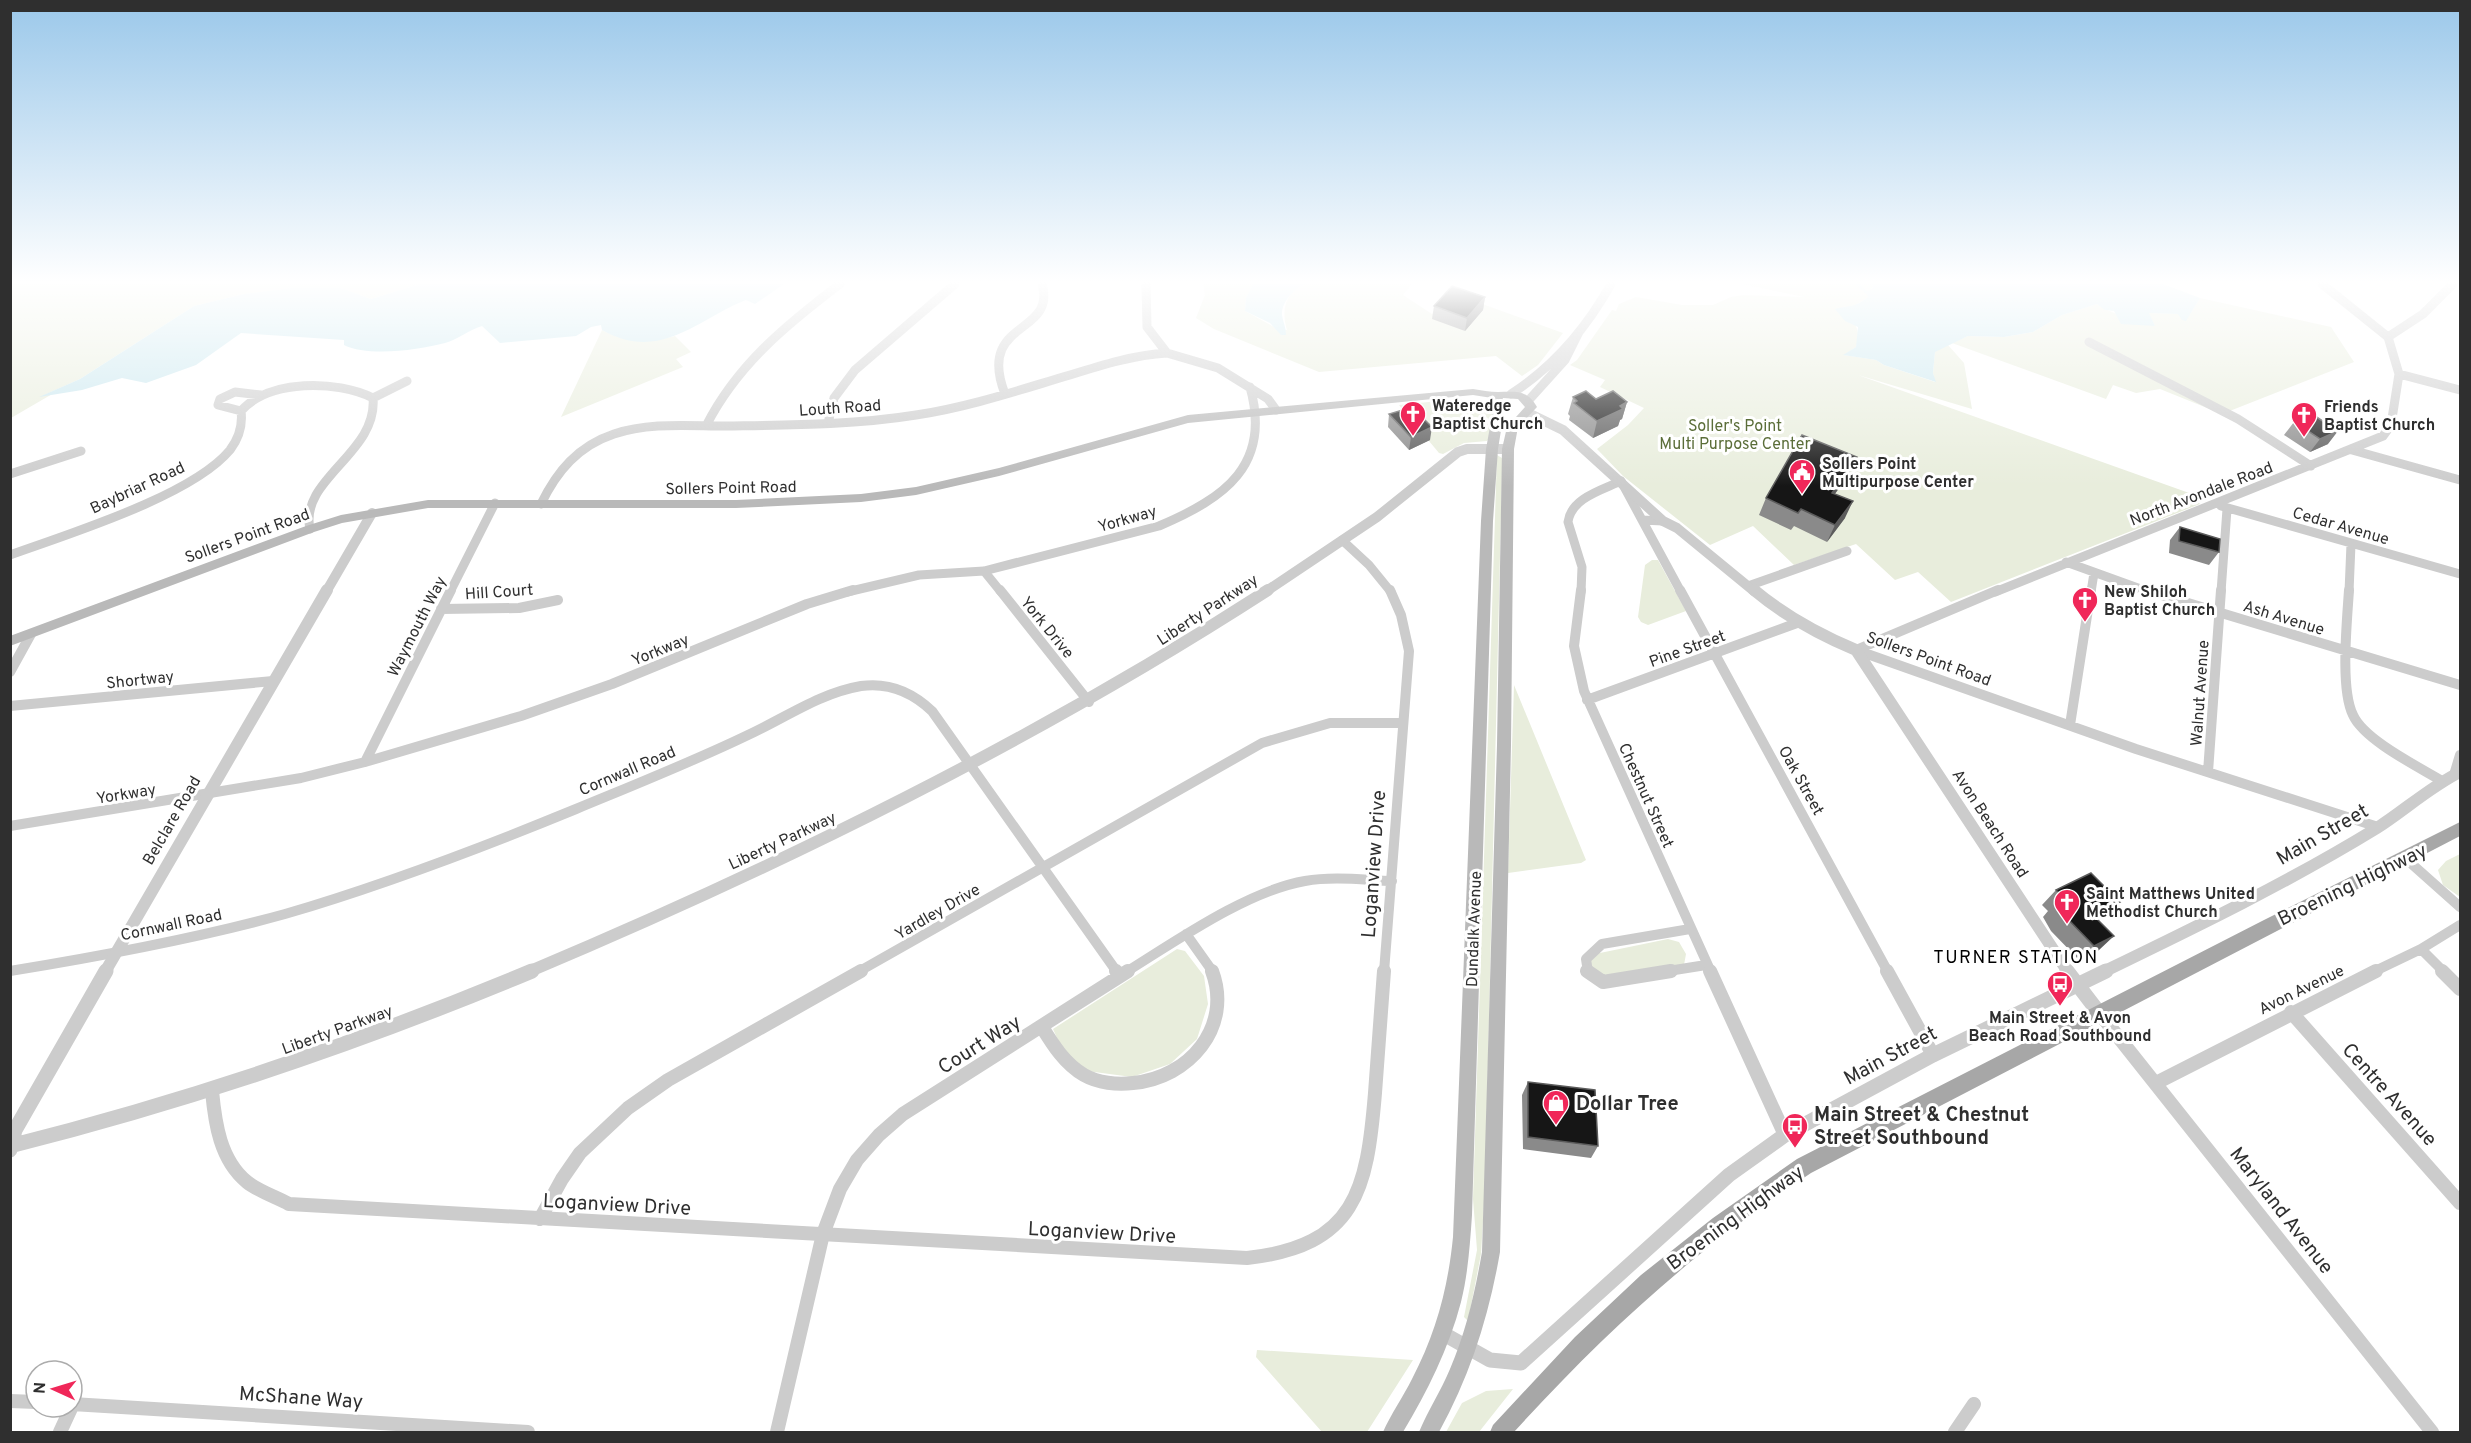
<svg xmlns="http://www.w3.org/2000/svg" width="2471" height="1443" viewBox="0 0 2471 1443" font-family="Overpass,sans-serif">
<rect width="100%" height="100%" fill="#fff"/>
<!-- green -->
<path fill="#e8eddc" d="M10,284H420L371,299L341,288H292L244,294L194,306L80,379L42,396L54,393L11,418Z
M1203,284H1253L1246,298L1245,311L1276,328L1287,330C1281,310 1285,292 1306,284H1412L1403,295L1432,314L1459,284L1452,293L1563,333L1538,365L1522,376L1496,356L1319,372L1214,329L1196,318L1205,295Z
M1742,284H1873L1869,297L1850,308L1842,307C1852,320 1863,329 1856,347L1844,355L1876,360L1884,365L1935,382L1933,373L1935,351L1948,345L1964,363L1972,409L1858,375L2192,494L2200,504L1951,602L1918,572L1895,580L1856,544L1794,565L1753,526L1710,545L1623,476L1597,449L1628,425L1644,408L1600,387L1605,380L1570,365L1577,360L1612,310L1616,311L1619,304L1636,297L1682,305H1713L1731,297L1743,295L1804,297Z
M2200,298L2331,327L2354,362L2222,414L2160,389L2136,393L2113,385L2106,399L1952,343L1968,336L2004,337L2033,332L2062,315L2097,304C2109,314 2139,320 2155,326L2148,313L2190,314Z
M602,330C624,342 651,342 675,336L691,352L676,359L683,367L561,417Z
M1458,399L1484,404L1494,412L1491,436L1487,441L1464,443L1443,454L1439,453L1399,405Z
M1497,455L1502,458V471L1485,1187L1481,1254L1468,1321L1464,1317L1477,1250L1473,1199Z
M1652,560H1658L1686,611L1648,625L1641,622L1638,617L1645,565Z
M1514,685L1586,860L1581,863L1508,873Z
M2460,854V897L2443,885L2438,870L2446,861Z
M1668,939L1679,942L1686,954L1684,965L1615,978L1596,976L1589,959L1595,954Z
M1177,949L1185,951L1204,976L1208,1004L1197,1039L1170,1064L1132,1077L1087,1071L1063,1051L1053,1029Z
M1257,1350L1413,1360L1367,1432H1322L1256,1357Z
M1513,1389L1479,1432H1446L1462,1403L1486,1391Z"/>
<!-- water -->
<path fill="#c7e6ee" d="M420,284H784L755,304L746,300C697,319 661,363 602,330L601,325L591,327L576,336L500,343L482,326C469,330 455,341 445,343C419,350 368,357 344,345V340L241,333L196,365L146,383L122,378L82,390L39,397L80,379L194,306L244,294L292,288H341L371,299Z
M1253,284H1306C1295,288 1281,302 1282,315C1283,322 1286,327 1286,335H1281L1270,323L1245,311L1246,298Z
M1873,284H2163L2200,298L2186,321L2182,320L2178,314L2149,313L2155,326L2121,324L2114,311L2105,310L2097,304L2062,315L2033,332L2004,337L1968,336L1935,352L1933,373L1936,382L1884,365L1876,360L1843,355L1856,347L1858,327L1845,321L1835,309C1851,305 1854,308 1868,297L1866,292L1872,289Z"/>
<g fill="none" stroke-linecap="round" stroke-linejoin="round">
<!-- stream -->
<path stroke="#c7e6ee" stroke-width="3" d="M1857,284L1866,292"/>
<!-- minor-far2 -->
<path stroke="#ccc" stroke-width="9" d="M1146,284L1147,327L1167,353L1218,368L1268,399L1276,410
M2388,337L2423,314L2453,284
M2089,342L2238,419L2311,466
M2399,374L2460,390
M1005,394C976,319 1057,336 1042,284
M1511,394C1553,367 1587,327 1611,284
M373,398L407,381
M1528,401L1565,360L1579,332
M241,411L218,405L220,399L235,392L261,395
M828,423L834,398L855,370L955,284
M706,426C737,365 786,325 840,284
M2352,450L2460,480
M10,474L81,451
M541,504C557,471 578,446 614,434C649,422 689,426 726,426C790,425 854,425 916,415C969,407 1019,390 1070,375C1102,365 1134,355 1167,353
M2221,506L2460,574
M1663,521L1642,520L1681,592
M1342,540L1369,565L1391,592
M10,555C68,534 192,496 230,450C239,438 243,426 241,411C269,379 337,380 373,398C378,453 299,479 310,529
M2066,562L2149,592
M984,571L1001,592
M1748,586L1847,551
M450,592L495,503
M847,592L919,575L984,571L1159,526C1225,498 1272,465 1250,387
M1581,592L1582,567L1568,522C1571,498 1602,490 1621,481L1642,520
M1995,592L2383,436L2391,425L2399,374L2388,337L2322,284
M2091,592L2094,573
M2221,592L2227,509
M2349,592L2351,544"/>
<!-- minor-far1 -->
<path stroke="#ccc" stroke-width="10" d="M1000,590L1089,702
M1581,590L1574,646L1584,691L1711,972
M1680,590L1888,972
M2145,590L2460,685
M2349,590C2347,621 2340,689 2353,715C2364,740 2419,767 2442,781
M441,609L519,608L558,600
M1856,650L1998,590
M1856,650L2136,749L2378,827
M10,672L31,634
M1587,700L1797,623
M10,706L273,681
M2070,725L2091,590
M365,762L451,590
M2208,772L2221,590
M2454,775L2460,755
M10,826L301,778L365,762L521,716L612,684L807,604L853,590
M2405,858L2460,907
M1186,934L1213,972
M2421,949L2444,972
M10,971C102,956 195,939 285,914C384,885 481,848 576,809C634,785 692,762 748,735C785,718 820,693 861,686C889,682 912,692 932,711L1117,972
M858,972L1262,743L1330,723H1403
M1126,972C1176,941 1247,891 1305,881C1333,876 1364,880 1392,881
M1384,972L1409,651L1401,615L1390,590
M1588,972L1586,959L1602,944L1690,929
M1662,972L1706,965
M2373,972L2421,949L2460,925"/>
<!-- minor -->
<path stroke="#ccc" stroke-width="14" d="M1116,971L1120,976
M1587,971L1603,982L1671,971
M1710,971L1785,1135
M1887,971L1933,1055
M2442,971L2460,989
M2291,1012L2460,1203
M2100,1014L2432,1432
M1042,1027C1053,1045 1065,1064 1084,1075C1098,1083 1117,1085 1133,1083C1189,1078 1233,1027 1212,971
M2156,1083L2376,971
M212,1091C215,1123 220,1160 247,1182C258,1191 276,1197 289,1204L1247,1258C1356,1246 1367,1190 1375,1093C1378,1053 1381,1012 1384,971
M540,1219L562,1179L580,1153L628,1108L668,1080L861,971
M10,1401L36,1402
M72,1404L528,1432
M60,1432L73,1404
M777,1432L823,1234L840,1189L857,1160L879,1135L903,1114L1128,971
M1955,1432L1974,1404"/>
<!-- tertiary-far2 -->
<path stroke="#ccc" stroke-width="10" d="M1528,413L1563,430L1663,521L1677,528L1755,592
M326,592L372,513
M1265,592L1377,517L1458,452L1467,449H1508"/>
<!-- tertiary-far1 -->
<path stroke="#ccc" stroke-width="12" d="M1754,590C1785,616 1818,634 1856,650L2068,972
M105,972L327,590
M528,972C784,864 1034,741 1268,590
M2103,972C2196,927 2289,882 2377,828C2405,810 2430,787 2460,772"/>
<!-- tertiary -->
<path stroke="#ccc" stroke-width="15" d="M2067,971L2100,1014
M10,1146C189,1101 362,1042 532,971
M10,1150L15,1130L106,971
M1442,1333L1490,1360L1521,1363L1729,1175L1785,1135L1933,1055L2106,971"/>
<!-- secondary -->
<path fill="#b9b9b9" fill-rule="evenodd" d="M1473,389C1481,390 1490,392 1498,392C1515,392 1527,389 1537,407L1518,427L1514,449L1511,745L1500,1252C1489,1316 1470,1376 1439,1432H1419C1428,1410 1441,1391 1450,1369C1466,1332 1475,1292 1482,1252L1497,745L1502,449L1507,427L1525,407L1518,399L1503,398L1499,409L1504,412L1498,449L1493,521L1472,1215C1470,1244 1468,1274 1461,1302C1449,1348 1427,1392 1403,1432H1383C1391,1414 1403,1397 1412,1379C1436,1333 1448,1288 1453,1237L1481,521L1486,449L1493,410L1488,407L1492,398L1473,395L1188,423L999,476L916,495L861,502L736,508H428L342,523L314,532L10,646V636L306,526L341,515L428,500H736L861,494L916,487L999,468L1188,415Z"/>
<!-- primary -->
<path fill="#a7a7a7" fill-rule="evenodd" d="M2460,822V836L1811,1173C1695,1250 1607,1330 1514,1432H1490L1493,1425L1575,1337L1641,1275L1713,1218L1797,1159L2264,920Z"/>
</g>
<!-- wall -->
<path fill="#8a8a8a" d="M1485,297L1483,310L1465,331L1432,319L1434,306Z
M1573,397L1596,399L1627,402L1622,419L1620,420L1618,426L1593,438L1569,420L1570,416L1568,414Z
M1389,414L1430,440L1409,450L1388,427Z
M2294,422L2328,444L2310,452L2284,435Z
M1849,474L1835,494L1845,518L1827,542L1794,526L1791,530L1759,515L1766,498Z
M2180,527L2219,552L2209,565L2169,553L2170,540Z
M2056,890L2120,902L2105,916L2098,920L2099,950L2079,960L2051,931L2043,917L2048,911L2042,905Z
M1528,1082L1598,1146L1591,1158L1523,1149L1522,1095Z"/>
<!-- shaded-wall -->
<path fill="#5c5c5c" d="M1485,297L1483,310L1465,331L1467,318Z
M1627,402L1622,419L1620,420L1618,426L1593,438L1597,421L1620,406Z
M1432,427L1430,440L1409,450L1411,437Z
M2338,431L2328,444L2310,452L2320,439Z
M1857,457L1849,474L1824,509L1832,493Z
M1853,501L1845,518L1827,542L1835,525Z
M2120,902L2105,916L2079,929L2093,915Z
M2114,936L2099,950L2079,960L2094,946Z"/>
<!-- building -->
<path fill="#161616" stroke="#5c5c5c" stroke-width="1.5" d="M1452,286L1485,297L1467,318L1434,306Z
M1586,391L1596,399L1613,391L1627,402L1620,406L1623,409L1597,421L1574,403L1577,401L1573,397Z
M1409,408L1421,421L1425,420L1432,427L1411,437L1389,414Z
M2312,414L2338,431L2320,439L2294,422Z
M1802,435L1857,457L1832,493L1853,501L1835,525L1801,509L1798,513L1766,498Z
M2180,527L2220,539L2219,552L2179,541Z
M2091,873L2120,902L2093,915L2114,936L2094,946L2065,916L2057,902L2064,898L2056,890Z
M1528,1082L1595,1090L1598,1146L1528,1137Z"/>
<!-- sky -->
<linearGradient id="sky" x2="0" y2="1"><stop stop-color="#9bc8ea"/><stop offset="0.58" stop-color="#fff"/><stop offset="1" stop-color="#fff" stop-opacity="0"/></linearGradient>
<rect width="2471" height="486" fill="url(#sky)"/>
<!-- icons -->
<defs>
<g id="church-pin" transform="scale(1.35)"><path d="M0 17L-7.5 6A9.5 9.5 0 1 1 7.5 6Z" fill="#f02759" stroke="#fff"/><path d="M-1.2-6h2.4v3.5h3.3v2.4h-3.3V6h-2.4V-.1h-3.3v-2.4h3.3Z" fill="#fff"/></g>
<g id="civic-pin" transform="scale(1.35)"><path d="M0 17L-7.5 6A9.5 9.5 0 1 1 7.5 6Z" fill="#f02759" stroke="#fff"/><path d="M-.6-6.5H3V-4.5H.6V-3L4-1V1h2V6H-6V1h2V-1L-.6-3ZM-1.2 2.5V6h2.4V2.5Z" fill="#fff"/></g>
<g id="bus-pin" transform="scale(1.35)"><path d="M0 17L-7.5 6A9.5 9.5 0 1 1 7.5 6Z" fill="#f02759" stroke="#fff"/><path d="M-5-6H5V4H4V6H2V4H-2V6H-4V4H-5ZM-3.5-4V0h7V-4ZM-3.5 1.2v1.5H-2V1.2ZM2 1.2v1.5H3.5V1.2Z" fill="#fff"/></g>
<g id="shop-pin" transform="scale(1.35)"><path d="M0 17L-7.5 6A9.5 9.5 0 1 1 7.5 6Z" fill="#f02759" stroke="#fff"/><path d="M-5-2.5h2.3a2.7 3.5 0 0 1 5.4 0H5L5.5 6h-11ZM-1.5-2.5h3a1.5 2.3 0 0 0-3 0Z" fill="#fff"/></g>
</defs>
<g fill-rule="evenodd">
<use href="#church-pin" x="1413" y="414"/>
<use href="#church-pin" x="2304" y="415"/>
<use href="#civic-pin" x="1802" y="472"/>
<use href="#church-pin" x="2085" y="600"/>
<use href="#church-pin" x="2067" y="902"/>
<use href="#bus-pin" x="2060" y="984"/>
<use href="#shop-pin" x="1556" y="1103"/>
<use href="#bus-pin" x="1795" y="1126"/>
</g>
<g text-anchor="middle" stroke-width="6" stroke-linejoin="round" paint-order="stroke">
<!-- poi labels -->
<g font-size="16" font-weight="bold" fill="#2f2f2f" stroke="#fff" text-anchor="start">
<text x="1432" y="411">Wateredge<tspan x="1432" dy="18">Baptist Church</tspan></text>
<text x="2324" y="412">Friends<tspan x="2324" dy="18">Baptist Church</tspan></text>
<text x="1822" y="469">Sollers Point<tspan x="1822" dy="18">Multipurpose Center</tspan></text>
<text x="2104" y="597">New Shiloh<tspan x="2104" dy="18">Baptist Church</tspan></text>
<text x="2086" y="899">Saint Matthews United<tspan x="2086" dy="18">Methodist Church</tspan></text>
<text x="2060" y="1023" text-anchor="middle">Main Street &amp; Avon<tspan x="2060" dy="18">Beach Road Southbound</tspan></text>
</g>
<!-- street labels -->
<g font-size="16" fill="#2f2f2f" stroke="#fff">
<text transform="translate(840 407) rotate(-4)" y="6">Louth Road</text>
<text transform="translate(137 487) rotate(-25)" y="6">Baybriar Road</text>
<text transform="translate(731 487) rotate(-1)" y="6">Sollers Point Road</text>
<text transform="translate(2201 493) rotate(-21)" y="6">North Avondale Road</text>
<text transform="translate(1127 518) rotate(-16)" y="6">Yorkway</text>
<text transform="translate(2341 525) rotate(16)" y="6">Cedar Avenue</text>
<text transform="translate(247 535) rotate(-20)" y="6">Sollers Point Road</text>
<text transform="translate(499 591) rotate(-4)" y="6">Hill Court</text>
<text transform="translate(1207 609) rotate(-33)" y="6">Liberty Parkway</text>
<text transform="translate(2284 617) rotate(17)" y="6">Ash Avenue</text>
<text transform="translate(416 626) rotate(-63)" y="6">Waymouth Way</text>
<text transform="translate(1048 627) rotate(51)" y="6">York Drive</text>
<text transform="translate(1687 648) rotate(-20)" y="6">Pine Street</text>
<text transform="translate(660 649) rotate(-22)" y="6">Yorkway</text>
<text transform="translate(1929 658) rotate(20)" y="6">Sollers Point Road</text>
<text transform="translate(140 679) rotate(-6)" y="6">Shortway</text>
<text transform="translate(2199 693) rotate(-86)" y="6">Walnut Avenue</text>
<text transform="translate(627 770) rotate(-23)" y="6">Cornwall Road</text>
<text transform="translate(1802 780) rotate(61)" y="6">Oak Street</text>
<text transform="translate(126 793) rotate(-9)" y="6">Yorkway</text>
<text transform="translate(1647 795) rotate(66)" y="6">Chestnut Street</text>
<text transform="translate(171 820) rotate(-60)" y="6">Belclare Road</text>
<text transform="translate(1991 823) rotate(57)" y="6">Avon Beach Road</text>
<text transform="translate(782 840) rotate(-25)" y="6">Liberty Parkway</text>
<text transform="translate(937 911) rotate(-30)" y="6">Yardley Drive</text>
<text transform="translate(171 924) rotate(-12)" y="6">Cornwall Road</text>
<text transform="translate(1473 929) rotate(-88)" y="6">Dundalk Avenue</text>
<text transform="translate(2301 989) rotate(-26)" y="6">Avon Avenue</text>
<text transform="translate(337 1029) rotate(-20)" y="6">Liberty Parkway</text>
</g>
<!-- park labels -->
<g font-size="16" fill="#5b6e39" stroke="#fff">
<text x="1735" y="431">Soller's Point<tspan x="1735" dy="18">Multi Purpose Center</tspan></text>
</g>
<!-- neighbourhood labels -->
<g font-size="18" letter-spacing="1.5" fill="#000" stroke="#fff">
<text x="2016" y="963">TURNER STATION</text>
</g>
<!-- near-street labels -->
<g font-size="20" fill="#2f2f2f" stroke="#fff">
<text transform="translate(2322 834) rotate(-30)" y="7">Main Street</text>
<text transform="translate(1373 864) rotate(-86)" y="7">Loganview Drive</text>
<text transform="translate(2352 884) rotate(-26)" y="7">Broening Highway</text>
<text transform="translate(979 1044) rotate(-32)" y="7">Court Way</text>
<text transform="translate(1890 1055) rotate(-28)" y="7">Main Street</text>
<text transform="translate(2390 1094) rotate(48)" y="7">Centre Avenue</text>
<text transform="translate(617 1204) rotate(3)" y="7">Loganview Drive</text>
<text transform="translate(2282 1210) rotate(52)" y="7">Maryland Avenue</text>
<text transform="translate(1735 1217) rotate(-36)" y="7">Broening Highway</text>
<text transform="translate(1102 1232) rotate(3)" y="7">Loganview Drive</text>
<text transform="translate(301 1397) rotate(4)" y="7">McShane Way</text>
</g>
<!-- near-poi labels -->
<g font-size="20" font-weight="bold" fill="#2f2f2f" stroke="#fff" text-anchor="start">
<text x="1576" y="1110">Dollar Tree</text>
<text x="1814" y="1121">Main Street &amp; Chestnut<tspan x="1814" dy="23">Street Southbound</tspan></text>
</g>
</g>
<!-- border -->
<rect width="2471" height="1443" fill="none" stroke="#2f2f2f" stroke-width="24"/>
<!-- north arrow -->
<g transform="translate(54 1389) rotate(274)"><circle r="28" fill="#ffffff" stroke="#acacac" stroke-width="1.5"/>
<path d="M0-4.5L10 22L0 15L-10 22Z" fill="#f02759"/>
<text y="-9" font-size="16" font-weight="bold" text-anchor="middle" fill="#2f2f2f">N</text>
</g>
</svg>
